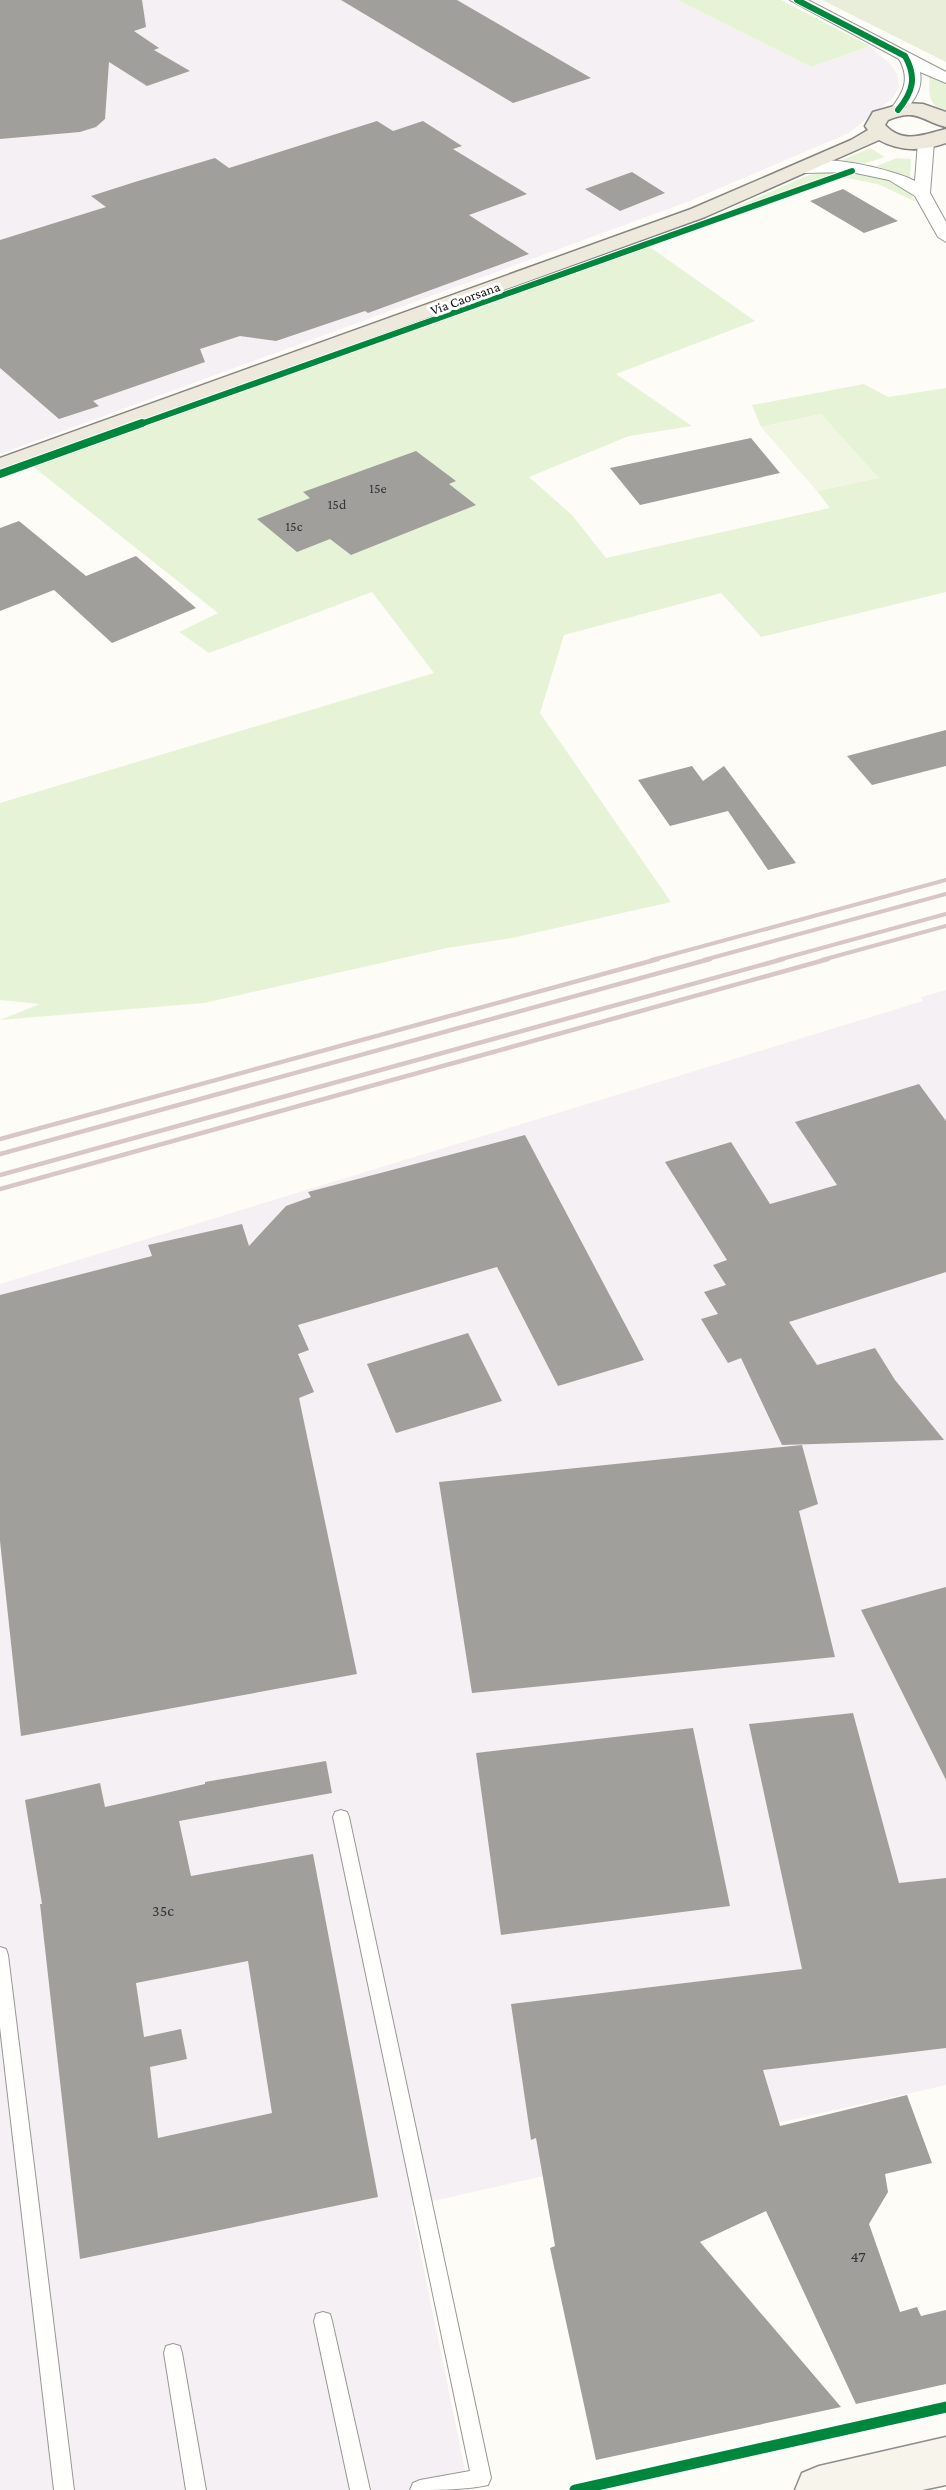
<svg xmlns="http://www.w3.org/2000/svg" width="946" height="2490" viewBox="0 0 946 2490" font-family="'Crimson Pro',serif">
<rect width="100%" height="100%" fill="#fdfcf7"/>
<!-- industrial -->
<path fill="#f5f0f3" d="M0,0H677L811,67L870,46L891,65L897,74L899,87L893,98L849,133L687,202L0,454Z
M946,990V2085L411,2206L469,2490H0V1284L923,1001L921,997Z"/>
<!-- green -->
<path fill="#e7f3d7" d="M677,0H781L870,46L811,67Z
M929,73L946,81V110C926,107 930,90 929,73Z
M870,148L885,157L863,164L835,163Z
M897,158L911,159L910,178L876,166Z
M846,170L722,213L809,175Z
M857,171C880,176 904,180 916,202L878,184L842,177Z
M647,245L755,321L616,374L692,426L629,436L529,477L572,515L606,558L830,508L817,491L878,478L821,414L761,427L752,405L864,384L888,397L946,388V592L761,637L721,593L564,635L540,713L671,902L512,938L447,948L204,1003L0,1020L40,1004L0,1000V803L434,673L372,592L209,653L179,632L218,613L31,465Z"/>
<!-- cemetery -->
<path fill="#e9eedb" d="M822,0H946V62Z"/>
<!-- pitch -->
<path fill="#f0f6e1" d="M821,414L879,478L817,491L761,427Z"/>
<!-- building -->
<path fill="#a19f9c" fill-rule="evenodd" d="M0,0H142L146,27L134,31L159,48L154,50L190,71L147,86L109,62L105,119L96,127L80,132L0,139Z
M341,0H457L591,78L513,103Z
M377,121L393,131L423,121L462,146L453,149L527,194L469,215L529,254L368,313L365,311L276,341L240,336L200,349L205,362L93,401L99,406L59,419L0,368V240L106,207L91,196L138,181L215,158L229,168Z
M632,172L665,193L620,211L585,189Z
M843,189L898,221L864,233L810,201Z
M751,438L780,473L640,505L610,468Z
M416,451L456,481L449,484L476,505L351,555L330,539L297,552L257,519L310,498L303,492Z
M19,521L86,576L136,556L196,608L112,643L54,590L0,611V528Z
M946,730V766L872,785L847,756Z
M692,766L703,781L724,766L796,863L768,870L728,811L670,826L638,780Z
M919,1084L946,1121V1272L789,1322L817,1365L875,1348L895,1380L944,1440L782,1445L741,1358L728,1363L701,1319L718,1314L704,1292L726,1285L713,1265L727,1260L665,1162L731,1142L770,1204L837,1185L795,1122Z
M525,1135L644,1360L558,1386L497,1267L298,1325L309,1350L298,1354L314,1392L299,1398L357,1674L21,1736L0,1541V1295L152,1256L148,1245L242,1224L249,1246L286,1206L311,1197L308,1192Z
M468,1333L502,1401L396,1433L367,1364Z
M802,1445L818,1504L799,1511L835,1657L472,1693L439,1482Z
M946,1587V1780L861,1610Z
M853,1713L899,1883L946,1878V2048L763,2070L780,2126L907,2095L932,2163L885,2174L888,2192L869,2224L900,2312L917,2307L921,2316L946,2310V2384L856,2404L766,2211L700,2242L841,2407L596,2460L550,2248L555,2246L536,2138L531,2140L511,2004L802,1969L749,1724Z
M693,1728L730,1906L501,1935L476,1753Z
M326,1761L332,1793L179,1821L191,1876L313,1854L378,2197L80,2259L40,1904H42L25,1800L100,1783L105,1807L205,1784V1782ZM248,1961L272,2113L158,2138L150,2067L187,2059L181,2029L144,2037L136,1983Z"/>
<g fill="none" stroke-linecap="round" stroke-linejoin="round">
<!-- service casing -->
<g stroke="#979795" stroke-width="2">
<path id="service" d="M341,1810L347,1812L349,1817L491,2478L488,2485C465,2490 435,2490 410,2490L413,2483L420,2480L470,2471L333,1817L335,1812Z
M0,1947L6,1949L8,1955L74,2490H54L0,2027Z
M323,2312L330,2314L332,2321L370,2490H350L314,2321L316,2314Z
M173,2344L180,2346L182,2353L206,2490H186L164,2353L166,2346Z"/>
</g>
<!-- minor casing -->
<g stroke="#979795" stroke-width="2">
<path id="minor" d="M790,0H808L946,72V83L920,72C923,89 914,101 903,113H893L890,110C903,93 911,80 899,59Z
M926,137L934,142L930,193L946,222V242L938,237L915,196L889,180L851,172L804,173L796,168C812,149 895,170 915,181L918,142Z"/>
</g>
<!-- secondary casing -->
<g stroke="#8e8d8b" stroke-width="3">
<path id="secondary" d="M946,2437V2485L922,2490H795L802,2473L819,2466Z"/>
</g>
<!-- primary casing -->
<g stroke="#858482" stroke-width="3">
<path id="primary" d="M905,103L923,104L946,112V127C921,121 918,108 888,120L885,125C904,145 924,134 946,129V143C924,151 900,152 879,140L705,217L0,473V458L691,209L851,140L868,130L865,126L873,112Z"/>
</g>
<!-- service -->
<use href="#service" fill="#fffffe" fill-rule="evenodd"/>
<!-- minor -->
<use href="#minor" fill="#fffffe" fill-rule="evenodd"/>
<!-- secondary -->
<use href="#secondary" fill="#f6f4eb" fill-rule="evenodd"/>
<!-- primary -->
<use href="#primary" fill="#ede9dc" fill-rule="evenodd"/>
<!-- rail-far1 -->
<path stroke="#d9c6c7" stroke-width="4" d="M652,960L946,880
M704,960L946,894
M778,960L946,914
M822,960L946,926"/>
<!-- rail -->
<path stroke="#d9c6c7" stroke-width="4.5" d="M0,1139L658,959
M0,1154L710,959
M0,1175L783,959
M0,1189L828,959"/>
<!-- cycleway-far2 casing -->
<g stroke="#fff" stroke-width="8">
<path id="cycleway-far2" d="M797,0L905,56C917,77 913,92 898,110
M138,425L852,171"/>
</g>
<!-- cycleway-far1 casing -->
<g stroke="#fff" stroke-width="10">
<path id="cycleway-far1" d="M0,474L142,423"/>
</g>
<!-- cycleway casing -->
<g stroke="#fff" stroke-width="15">
<path id="cycleway" d="M575,2490L946,2407"/>
</g>
<!-- cycleway-far2 -->
<use href="#cycleway-far2" stroke="#00873e" stroke-width="6"/>
<!-- cycleway-far1 -->
<use href="#cycleway-far1" stroke="#00873e" stroke-width="8"/>
<!-- cycleway -->
<use href="#cycleway" stroke="#00873e" stroke-width="11"/>
</g>
<g text-anchor="middle" stroke-width="6" stroke-linejoin="round" paint-order="stroke">
<!-- far-street labels -->
<g font-size="14" fill="#111" stroke="#fff">
<text transform="translate(465 298) rotate(-20)" y="5">Via Caorsana</text>
</g>
<!-- number labels -->
<g font-size="14" fill="#353434">
<text x="378" y="493">15e</text>
<text x="337" y="509">15d</text>
<text x="294" y="531">15c</text>
</g>
<!-- near-number labels -->
<g font-size="16" fill="#353434">
<text x="163" y="1916">35c</text>
<text x="858" y="2262">47</text>
</g>
</g>
</svg>
